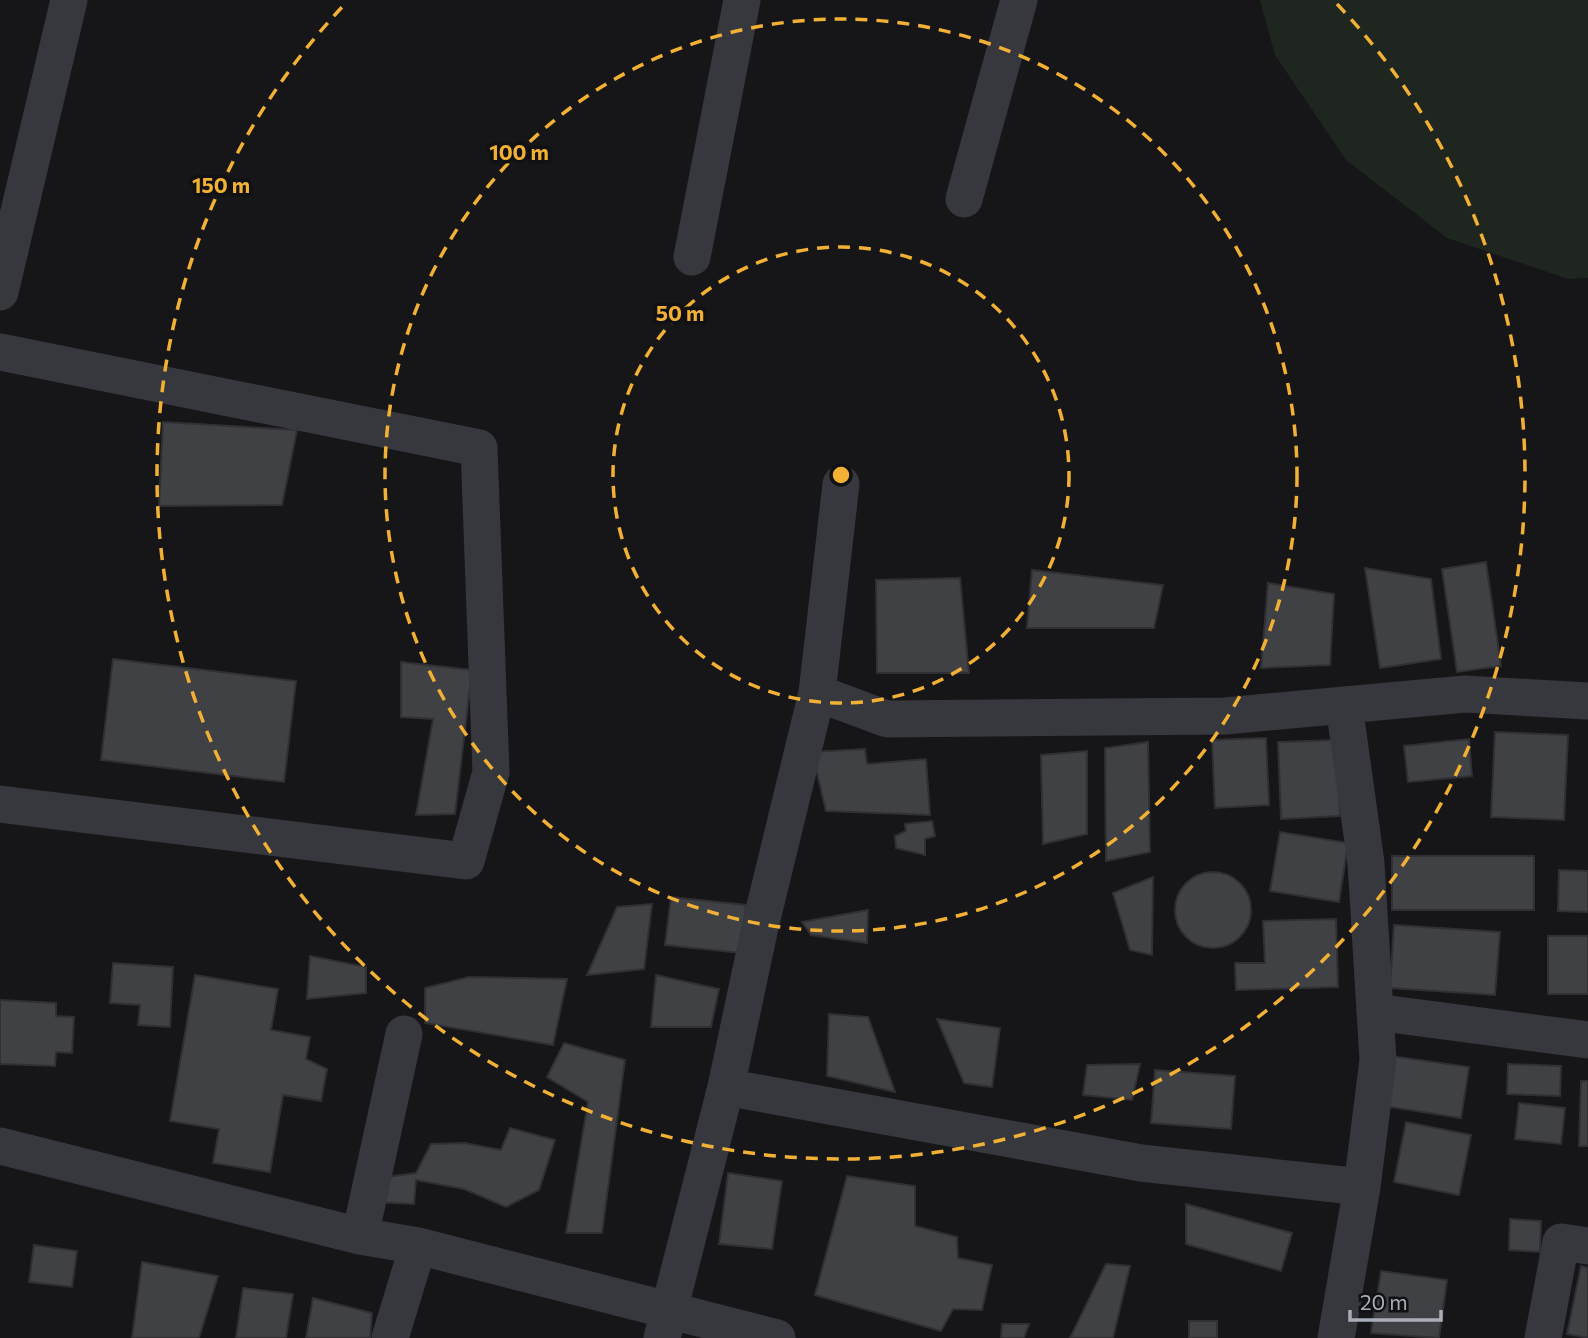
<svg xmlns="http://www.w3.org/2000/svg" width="1588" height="1338" viewBox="0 0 1588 1338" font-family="Commissioner,sans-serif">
<rect width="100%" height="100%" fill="#161618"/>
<!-- green -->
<path fill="#1e261f" d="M1260,0H1588V278L1568,279L1447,238L1346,160L1275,55Z"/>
<!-- building -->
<path fill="#404145" stroke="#303034" stroke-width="2" d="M163,422L297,430L282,505L159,506Z
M1486,562L1501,666L1457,672L1442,569Z
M1365,568L1431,579L1441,659L1380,668Z
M1032,570L1163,585L1154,628H1027Z
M960,578L969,673H877L876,580Z
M1268,583L1334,594L1330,665L1261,668Z
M113,659L296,681L284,782L101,760Z
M401,662L472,670L455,814L416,815L433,719L401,717Z
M1495,732L1568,735L1564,820L1491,817Z
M1266,738L1269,805L1215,808L1212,740Z
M1469,739L1472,776L1408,782L1404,746Z
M1337,740L1340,816L1281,819L1278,742Z
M1148,742L1150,852L1106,861L1105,748Z
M865,749L867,764L926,759L930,815L826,811L812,752Z
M1087,751V834L1043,844L1041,755Z
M932,821L935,836L925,839V855L896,848L895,836L906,831L905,824Z
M1280,832L1348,843L1339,902L1270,891Z
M1392,856H1534V910H1392Z
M1559,870L1588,871V912L1558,911Z
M1175 910a38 38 0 1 1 76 0a38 38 0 1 1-76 0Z
M1153,877L1152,955L1130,950L1113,893Z
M671,897L746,905L741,953L665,945Z
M652,904L644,969L587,975L617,907Z
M868,910L867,943L811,935L802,922Z
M1336,919L1338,987L1236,990L1235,963H1265L1263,921Z
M1394,925L1500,932L1495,995L1390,988Z
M1548,936H1588V994H1548Z
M310,956L366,967V993L307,999Z
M113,963L173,967L170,1027L138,1025L140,1005L110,1003Z
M195,975L278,989L271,1030L310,1037L306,1059L327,1069L321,1101L283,1095L270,1172L213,1163L219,1129L170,1121Z
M656,975L719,989L711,1027H651Z
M469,977L567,979L553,1045L425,1023V988Z
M0,1000L56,1003V1016L74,1017L72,1053L56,1052L55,1066L0,1064Z
M829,1014L868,1017L895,1092L827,1076Z
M937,1019L1000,1028L992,1087L964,1083Z
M564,1043L625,1060L602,1233H566L588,1102L547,1077Z
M1391,1056L1469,1067L1461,1118L1384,1106Z
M1140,1064L1132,1100L1083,1095L1087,1065Z
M1508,1064L1561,1066L1560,1096L1507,1094Z
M1155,1070L1235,1076L1231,1129L1151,1123Z
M1581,1081H1588V1146H1579Z
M1519,1103L1565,1108L1561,1144L1515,1139Z
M1406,1122L1471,1135L1459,1195L1394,1182Z
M510,1128L555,1140L539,1190L506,1207L464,1189L416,1180L414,1204L375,1202L386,1177L416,1173L431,1144L465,1143L501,1150Z
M728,1173L782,1181L772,1249L719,1244Z
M847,1176L915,1186V1226L957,1237L958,1258L992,1265L982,1310L953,1309L941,1331L815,1295Z
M1186,1204L1292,1233L1281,1271L1186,1244Z
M1510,1219L1541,1221L1540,1252L1509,1250Z
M34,1245L77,1251L72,1287L29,1282Z
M142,1262L218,1276L199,1338H132Z
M1106,1264L1130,1266L1113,1338H1070Z
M1581,1266L1588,1268V1338L1567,1334Z
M1381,1271L1447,1280L1439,1338L1371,1333Z
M243,1288L293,1294L286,1338H236Z
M313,1298L372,1313L370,1338H306Z
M1189,1321H1217V1338H1189Z
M1002,1324H1029L1024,1338H1001Z"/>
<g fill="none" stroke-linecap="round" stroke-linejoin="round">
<!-- minor -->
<path stroke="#37383d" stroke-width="37" d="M964,199L1019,0
M692,257L742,0
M0,292L69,0
M0,352L479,448L491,772L466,861L0,804
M817,693L887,719L1225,716L1465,694L1588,701
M1375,1012L1588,1040
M726,1087L1141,1163L1362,1187
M0,1146L360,1236L418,1246L777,1338
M360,1236L404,1034
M390,1338L418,1246
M662,1338L726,1087L760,927L817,693L841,484
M1336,1338L1362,1187L1378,1060L1366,863L1344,705
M1543,1338L1561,1242L1588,1246"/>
</g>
<!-- distance rings -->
<g fill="none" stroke="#f2b134" stroke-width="3.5" stroke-dasharray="12 9">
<circle cx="841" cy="475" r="228"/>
<circle cx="841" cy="475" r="456"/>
<path d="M1337 4A684 684 0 1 1 345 4"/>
</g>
<circle cx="841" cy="475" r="10" fill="#f2b134" stroke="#111113" stroke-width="3.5"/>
<g font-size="21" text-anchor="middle" font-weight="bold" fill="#f2b134" stroke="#111113" stroke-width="7" stroke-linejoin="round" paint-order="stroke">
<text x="519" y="160">100 m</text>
<text x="221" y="193">150 m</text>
<text x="680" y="321">50 m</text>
</g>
<!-- scale -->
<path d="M1350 1310v10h91v-10" fill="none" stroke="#a8adb8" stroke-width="3.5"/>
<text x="1360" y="1310" font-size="21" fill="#a8adb8" stroke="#111113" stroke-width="5" paint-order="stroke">20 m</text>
</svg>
